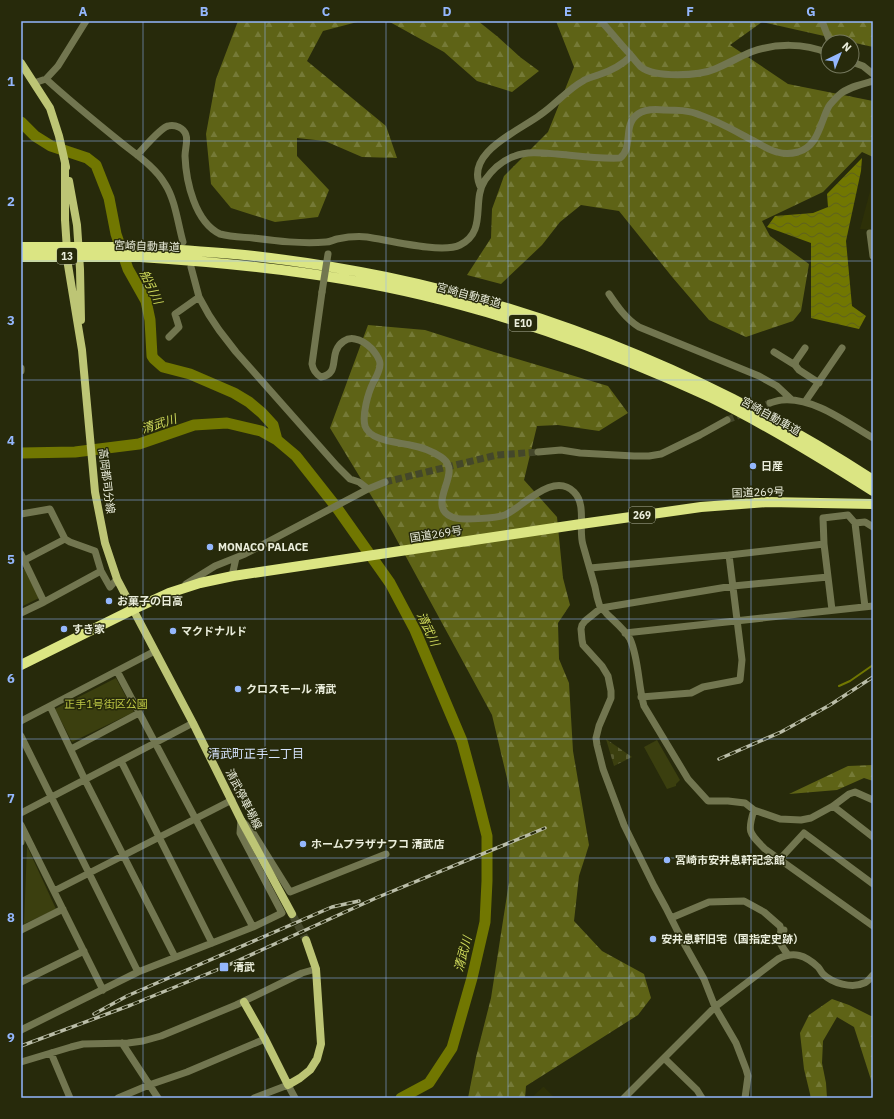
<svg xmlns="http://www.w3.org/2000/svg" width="894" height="1119" viewBox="0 0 894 1119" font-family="'IBM Plex Sans','Noto Sans JP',sans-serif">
<defs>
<pattern id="forest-firs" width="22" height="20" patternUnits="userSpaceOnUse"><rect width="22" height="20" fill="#5e6316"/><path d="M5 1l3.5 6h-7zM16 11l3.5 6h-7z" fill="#757a37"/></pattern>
<pattern id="cemetery-stones" width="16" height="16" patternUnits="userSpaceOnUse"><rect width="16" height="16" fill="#3b3f0f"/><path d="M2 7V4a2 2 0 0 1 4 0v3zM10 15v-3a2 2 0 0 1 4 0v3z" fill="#585b31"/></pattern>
<pattern id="water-waves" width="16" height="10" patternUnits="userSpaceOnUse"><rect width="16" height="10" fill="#717701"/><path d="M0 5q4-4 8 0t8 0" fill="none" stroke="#5e611e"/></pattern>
</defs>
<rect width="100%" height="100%" fill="#272a0b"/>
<!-- built -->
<path fill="#2d3008" d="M873,180V230L860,229Z
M544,1087L555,1098H531L543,1087Z"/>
<!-- forest -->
<path fill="url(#forest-firs)" d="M238,21H361L323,31L307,61L386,126L397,158L362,157L325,141L297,138V156L329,190L318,217L275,222L231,208L211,184L206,134L216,79Z
M388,21H478L498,37L520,57L539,71L512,92L477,81L444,52Z
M556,21H873V47L762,22L730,45L788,84L873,101V157L862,152L823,192L762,221L770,236L809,264L801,311L793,321L746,337L709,320L673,278L619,211L581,205L560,222L542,245L501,284L467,275L491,238L492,209L504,176L548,132L574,67Z
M368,325L425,330L494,352L608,386L628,413L599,431L558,425L537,426L524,480L557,517L563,578L570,605L558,623L559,659L569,683L573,751L589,845L579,876L574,921L602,951L644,974L651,998L638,1015L526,1086L525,1098H468L476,1057L491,998L509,882L510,791L492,715L386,520L330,428Z
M873,765V781L864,778L837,790L789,794L848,766Z
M832,999L849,1005L873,1017V1086L854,1027L837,1017L823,1041L822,1063L826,1083L827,1098H811L804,1069L800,1033L809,1015Z"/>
<!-- cemetery -->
<path fill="url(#cemetery-stones)" d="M606,739L632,757L614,766Z"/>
<!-- park -->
<path fill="#3b3f0f" d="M23,569H25L39,598L21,607V570Z
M116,678L134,712L72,742L55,709Z
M657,740L680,780L676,784V786L667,789L644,747Z
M27,846L56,909L24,924Z"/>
<!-- water -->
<path fill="url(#water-waves)" d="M862,158L861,171L846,241L852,306L866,316L859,329L811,318V243L767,227L775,216L813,213L828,207L827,194Z"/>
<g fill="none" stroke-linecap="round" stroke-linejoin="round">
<!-- stream -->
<path stroke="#717701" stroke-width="2" d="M839,686L850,681L873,665"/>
<!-- river -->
<path stroke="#717701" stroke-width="11" d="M21,122L35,136L51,146L87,158L96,165L109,198L116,234L128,269L146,301L150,320L152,356L154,359L163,367L190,374L234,393L249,402L262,413L273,425L277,440
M21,453L75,452L139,444L194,425L227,423L261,431L277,440L296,456L337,508L390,583L415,630L462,741L475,789L487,836V881L485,922L472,978L452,1048L429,1083L401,1098"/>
<!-- minor-tunnel -->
<path stroke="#44472a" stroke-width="7" stroke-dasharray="7 3.5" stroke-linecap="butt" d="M727,420L770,403
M385,482L497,455L538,452"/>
<!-- major-tunnel -->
<path stroke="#44472a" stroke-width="8" stroke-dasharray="8 4" stroke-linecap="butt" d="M292,914L306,940"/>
<!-- minor -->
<path stroke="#727650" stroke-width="7" d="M601,21C610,31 618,41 627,51C632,56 636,62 641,67C655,78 699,76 715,69C727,64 739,57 751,52C776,43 804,43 828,53
M822,21L830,42
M852,62L863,66L873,74
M46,79C71,102 97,123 123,144C137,155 156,168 165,184C175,199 178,224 183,242
M34,83L46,79L58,66L86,21
M137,155C144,148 160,128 168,126C175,124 184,128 186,135C188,141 185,149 185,156C186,182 195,222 220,234C231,237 242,237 253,238C277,241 301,244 326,242C330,242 333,240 337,239C347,237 357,236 367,237C388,240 442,254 460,245C488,231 471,201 485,180C492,170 503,160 515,156C528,151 543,153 557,154C578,156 599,159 620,158C634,147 622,125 638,114C645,109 655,109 664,110C676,110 689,110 700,115C718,121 735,131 752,140C760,144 768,150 777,152C784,154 790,154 798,152C819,146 820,122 829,106C832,102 836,98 839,95C848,87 862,84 873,81
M481,188C463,153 519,131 540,115C555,105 568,89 583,81C587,78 593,77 598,75C611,71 621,66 631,56
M870,233L873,256
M191,267L199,297L209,315L219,330L236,352L337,466L350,479L359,482L368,489
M322,292L312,364C313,370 316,374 321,377C337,374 332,362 336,351C339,343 347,337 355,339C361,340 368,345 372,349C375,353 380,358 380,364C380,371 376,377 373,383C368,393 362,415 365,426C370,441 397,442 410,445C421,447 432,451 441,457C444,459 447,462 448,465C455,479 428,507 452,517C459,521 498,518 505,515C523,507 553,471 574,492C587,505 578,529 583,545C587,559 591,573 595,587C596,593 598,601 600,607C602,609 605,611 607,614C614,621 626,631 630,639C639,659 638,685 644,706L688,779L708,801H728L745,803L754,810L780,819L801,820L811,818L833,806L849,794L855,792L873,800
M609,294C617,306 626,319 639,327L759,376L777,386L792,400
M169,337L179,327L175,314L199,297
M805,348L796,361L795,365L799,370L819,383
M774,352L795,365
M21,368V371
M805,402L842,348
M770,403C774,402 778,400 782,400C814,397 847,423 873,438
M538,452L561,450L580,453L634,456H649L661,454L700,435L727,420
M21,514L50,509L65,539L70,542L95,551L101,571
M855,523L865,607
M21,554L44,602
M21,562L65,539
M590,568L729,555L824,544
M233,576H232L236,558
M186,584L215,566L245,554L368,489L385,482
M832,610L824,544L823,518L848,515L855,523L865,522L873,527
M21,613L44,602L101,571L110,587L117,579
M625,633L873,606
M117,671L253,927
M641,697L691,693L703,687L740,680L742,660L729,555
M50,706L85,780L175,957
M21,721L155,651
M21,736L138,972
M71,749L139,713
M121,761L212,943
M833,806L873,837
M754,810C747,832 749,833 765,849L873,926
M21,813L193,723
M244,823L252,831L290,892L386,854
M21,825L103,990
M21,842V827
M780,859L804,833L873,884
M54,891L232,800
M671,918L709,902L744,901L764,912L780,926L781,930
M21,930L63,909
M784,930H781C778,943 781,945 788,955
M21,982L84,951
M21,1030L138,972L253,927L282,913L240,833L241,820
M122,1043L158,1098
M51,1053L70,1098
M664,1058L697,1090L702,1098
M21,1062L71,1047L83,1044L128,1043L143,1041L161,1036L236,1005L302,973L316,969
M118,1098L149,1085L187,1072L265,1039
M254,1098L288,1085L295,1098
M624,1098L715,1007L778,959C794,951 805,955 818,967C820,969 821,972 823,974C832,983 852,989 864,983C868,982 870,978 873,975
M745,1098L748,1076L746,1069L736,1043L715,1007L704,979L681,938L666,908L654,886L624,825L603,769L597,745L596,738L599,726L611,698V691L608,676L602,666L583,645L582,640L581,629L582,625L585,621L601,608L733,586L828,577"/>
<!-- major -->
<path stroke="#bdc575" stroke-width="8" d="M21,63L50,108L59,136L66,167
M65,162V220L68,265L82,350L95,492L105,543L117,579L193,723L241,820L292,914
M69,181L77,225L80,269L81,320
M244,1002L265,1039L288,1085L300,1078L310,1070L317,1059L321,1044L316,969L306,940"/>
<!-- highway -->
<path stroke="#dbe583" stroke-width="10" d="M136,247C175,250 215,252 254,256C298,261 342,268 386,277C559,313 725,383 873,480
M140,257C248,264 357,276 461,305C532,324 600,349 667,378C683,385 699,392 714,399C769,426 821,458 873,491
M21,665L134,609L169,593L200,583L233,576L581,524L701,507L768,502L873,504"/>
<!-- rail casing -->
<g stroke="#babda8" stroke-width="3.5">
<path id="rail" d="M719,759L781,732L830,705L873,677
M94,1014L127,996L332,907L359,901
M21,1046L131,1005L224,967L376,898L545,828"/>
</g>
<!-- rail -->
<use href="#rail" stroke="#272a0b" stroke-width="2" stroke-dasharray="6" stroke-linecap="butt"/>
<!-- minor-bridge -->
<path stroke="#727650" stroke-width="7" d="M322,292L328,254"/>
<!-- highway-bridge -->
<path stroke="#dbe583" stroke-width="10" d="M21,247H136
M21,257H140"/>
</g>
<!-- grid -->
<path fill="none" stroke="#94b7fd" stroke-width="1" stroke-opacity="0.55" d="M143,21V1098M265,21V1098M386,21V1098M508,21V1098M629,21V1098M751,21V1098M21,141H873M21,261H873M21,380H873M21,500H873M21,619H873M21,739H873M21,858H873M21,978H873"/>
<!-- markers -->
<g fill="#94b7fd" stroke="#272a0b" stroke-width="1.5">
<circle cx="753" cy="466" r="4"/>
<circle cx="210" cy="547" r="4"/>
<circle cx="109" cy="601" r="4"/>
<circle cx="64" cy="629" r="4"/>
<circle cx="173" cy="631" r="4"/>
<circle cx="238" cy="689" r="4"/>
<circle cx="303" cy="844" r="4"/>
<circle cx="667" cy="860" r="4"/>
<circle cx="653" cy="939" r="4"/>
<rect x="219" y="962" width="10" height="10" rx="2"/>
</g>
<g text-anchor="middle" stroke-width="3" stroke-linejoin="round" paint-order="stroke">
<!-- shield labels -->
<g fill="#272a0b" stroke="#b0b29d" stroke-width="1">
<rect x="57" y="248" width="20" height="16" rx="3"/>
<rect x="509" y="315" width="28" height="16" rx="3"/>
<rect x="629" y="507" width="26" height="16" rx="3"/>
</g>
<g font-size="10" font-weight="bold" fill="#eaeddb">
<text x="67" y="260">13</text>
<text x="523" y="327">E10</text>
<text x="642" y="519">269</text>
</g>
<!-- street labels -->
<g font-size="11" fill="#eaeddb" stroke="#272a0b">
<text transform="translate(147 246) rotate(2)" y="4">宮崎自動車道</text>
<text transform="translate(469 295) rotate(15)" y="4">宮崎自動車道</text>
<text transform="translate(771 416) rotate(29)" y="4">宮崎自動車道</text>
<text transform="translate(107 481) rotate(83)" y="4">高岡都司分線</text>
<text transform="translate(758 492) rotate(-2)" y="4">国道269号</text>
<text transform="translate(436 534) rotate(-9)" y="4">国道269号</text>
<text transform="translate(244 799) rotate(63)" y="4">清武停車場線</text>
</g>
<!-- poi labels -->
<g font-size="11" font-weight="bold" fill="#eaeddb" stroke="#272a0b" text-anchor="start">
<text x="761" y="470">日産</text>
<text x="218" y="551">MONACO PALACE</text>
<text x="117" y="605">お菓子の日高</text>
<text x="72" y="633">すき家</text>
<text x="181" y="635">マクドナルド</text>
<text x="246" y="693">クロスモール 清武</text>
<text x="311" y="848">ホームプラザナフコ 清武店</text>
<text x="675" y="864">宮崎市安井息軒記念館</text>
<text x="661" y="943">安井息軒旧宅（国指定史跡）</text>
<text x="233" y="971">清武</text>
</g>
<!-- park labels -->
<g font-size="11" fill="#bec845" stroke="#272a0b">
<text x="106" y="708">正手1号街区公園</text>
</g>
<!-- water labels -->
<g font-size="12" font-style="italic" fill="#d2dd5c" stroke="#272a0b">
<text transform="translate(151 287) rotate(65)" y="4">船引川</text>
<text transform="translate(159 424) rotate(-18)" y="4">清武川</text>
<text transform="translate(428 629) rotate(65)" y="4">清武川</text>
<text transform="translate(463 954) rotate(-75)" y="4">清武川</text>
</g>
<!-- neighbourhood labels -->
<g font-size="12" fill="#d5e3fe" stroke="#272a0b">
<text x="256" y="758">清武町正手二丁目</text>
</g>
</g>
<!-- border -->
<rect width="894" height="1119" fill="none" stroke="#272a0b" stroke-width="44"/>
<!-- north arrow -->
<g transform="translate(840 54) rotate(43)"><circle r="19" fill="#272a0b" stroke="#75785e"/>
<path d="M0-3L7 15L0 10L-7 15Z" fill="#94b7fd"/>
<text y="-6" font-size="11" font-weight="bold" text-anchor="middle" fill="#eaeddb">N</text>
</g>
<rect x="22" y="22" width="850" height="1075" fill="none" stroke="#94b7fd" stroke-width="1.5"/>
<g font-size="13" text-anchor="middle" font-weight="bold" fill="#94b7fd">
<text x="83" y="16">A</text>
<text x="204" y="16">B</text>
<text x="326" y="16">C</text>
<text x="447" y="16">D</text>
<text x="568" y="16">E</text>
<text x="690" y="16">F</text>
<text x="811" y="16">G</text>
<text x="11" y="86">1</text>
<text x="11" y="206">2</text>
<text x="11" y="325">3</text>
<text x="11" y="445">4</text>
<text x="11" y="564">5</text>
<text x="11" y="683">6</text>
<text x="11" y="803">7</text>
<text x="11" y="922">8</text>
<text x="11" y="1042">9</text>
</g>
</svg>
